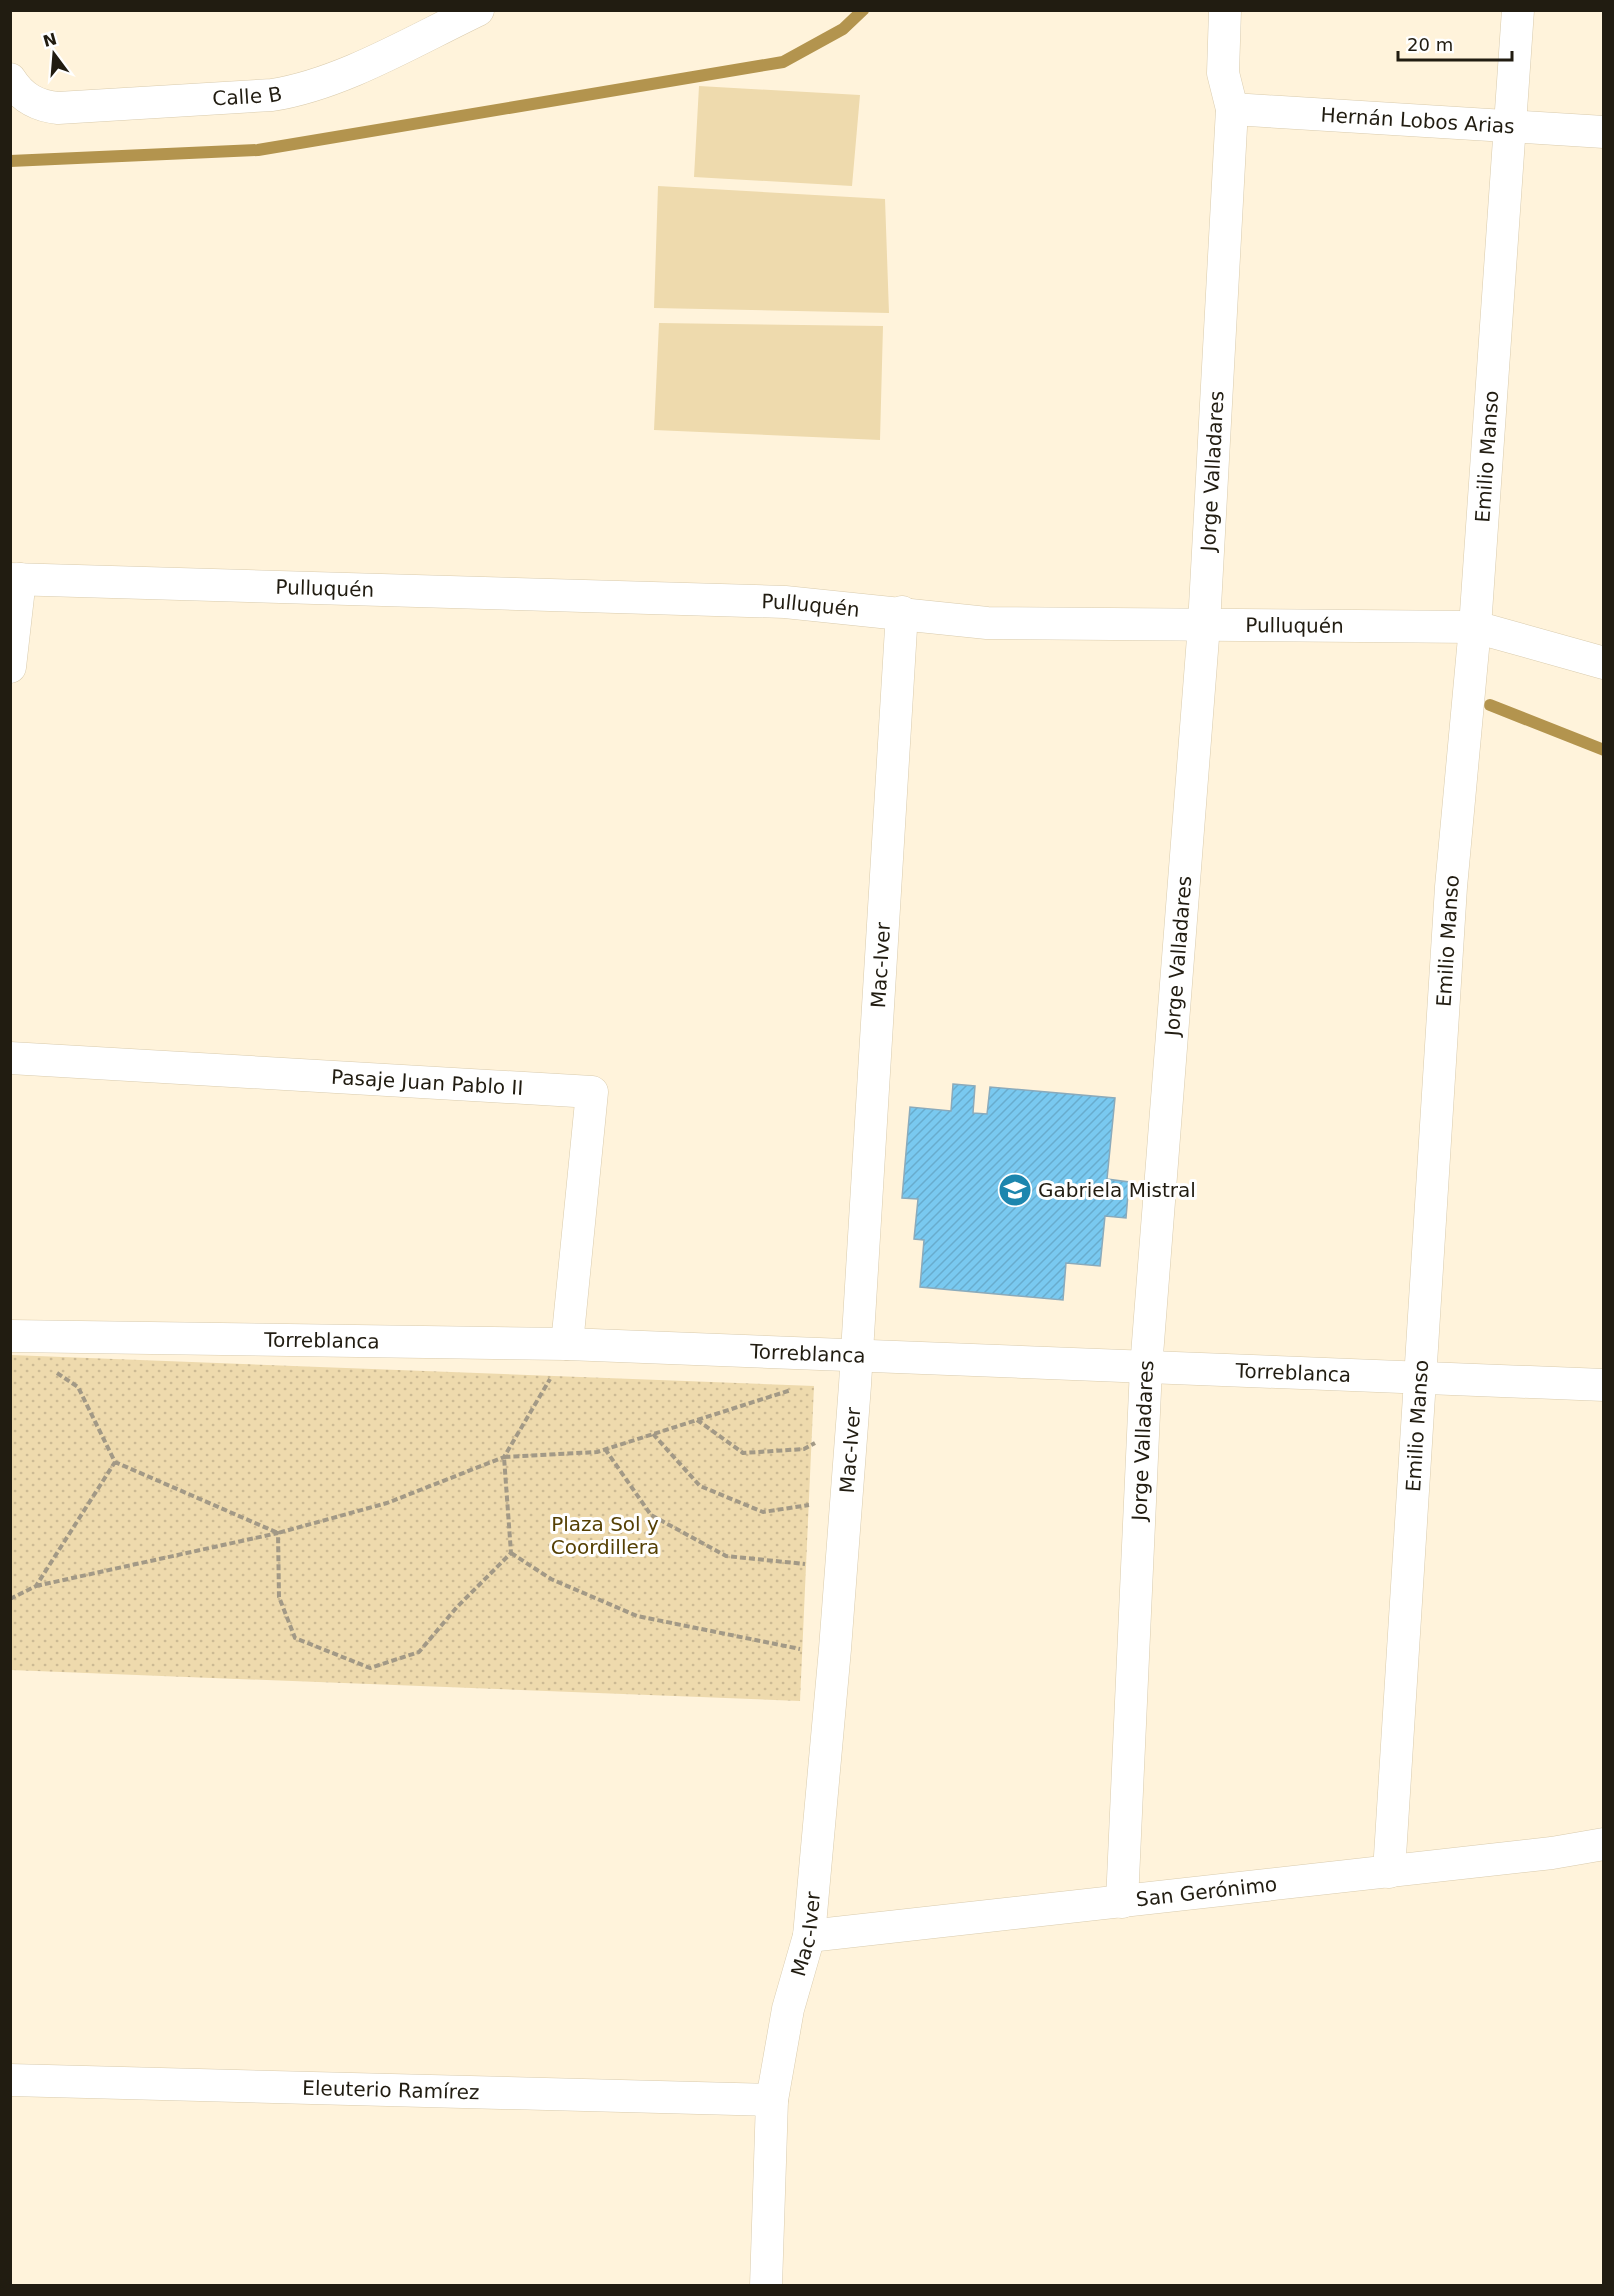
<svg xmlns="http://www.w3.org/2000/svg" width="1614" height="2296" viewBox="0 0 1614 2296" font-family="'DejaVu Sans',sans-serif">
<defs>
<pattern id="park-dots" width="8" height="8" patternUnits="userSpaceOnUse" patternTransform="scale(1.5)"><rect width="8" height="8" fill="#eedaad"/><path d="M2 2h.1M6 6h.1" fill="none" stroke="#ccba94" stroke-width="1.8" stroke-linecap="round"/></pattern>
<pattern id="building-hatch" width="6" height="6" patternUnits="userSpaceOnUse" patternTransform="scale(1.5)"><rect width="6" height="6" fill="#79c9f0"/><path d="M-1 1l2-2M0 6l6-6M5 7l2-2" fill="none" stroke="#68accd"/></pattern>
</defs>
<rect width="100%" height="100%" fill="#fff3db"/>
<!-- grass -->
<path fill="#eedaad" d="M699,86L860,95L852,186L694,177Z
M658,186L885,199L889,313L654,308Z
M659,323L883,326L880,440L654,430Z"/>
<!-- park -->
<path fill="url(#park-dots)" d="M11,1355L814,1386L800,1701L11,1670Z"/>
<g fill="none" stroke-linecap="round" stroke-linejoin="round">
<!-- stream -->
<path stroke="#b3944e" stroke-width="12" d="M10,161L258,150L783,62L843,29L863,10
M1490,705L1604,750"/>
</g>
<!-- building -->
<path fill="url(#building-hatch)" stroke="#8aaabb" stroke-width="1.5" d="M953,1084L975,1086L973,1113L987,1114L990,1087L1115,1098L1107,1179L1129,1182L1126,1218L1105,1216L1100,1266L1066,1263L1063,1300L920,1287L924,1240L914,1239L918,1199L902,1198L910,1107L951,1111Z"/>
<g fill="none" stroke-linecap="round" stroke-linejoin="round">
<!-- minor casing -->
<g stroke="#d9cbad" stroke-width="33">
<g id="minor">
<path id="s1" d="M10,79C22,98 37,106 58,108L272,95C342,84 413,41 478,10"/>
<path id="s2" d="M1232,109L1604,132"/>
<path id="s3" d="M10,579L785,602L987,623L1475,627L1604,663"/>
<path d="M10,667L20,579"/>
<path id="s4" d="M10,1058L592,1092L567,1344"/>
<path id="s5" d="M10,1336L567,1344L1604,1385"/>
<path id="s6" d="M1389,1872L1451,887L1475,627L1518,10"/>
<path id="s7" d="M1122,1902L1146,1368L1204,625L1232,109L1223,73L1225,10"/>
<path id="s8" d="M809,1936L1552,1853L1604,1844"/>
<path id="s9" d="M10,2080L772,2100"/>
<path id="s10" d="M766,2286L772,2100L788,2009L809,1936L835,1649L855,1385L902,612"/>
</g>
</g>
<!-- path -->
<path stroke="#a29986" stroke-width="4" stroke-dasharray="6 3" stroke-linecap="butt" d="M57,1373L78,1387L115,1462L278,1533L387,1503L504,1457L550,1379
M697,1420L743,1453L804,1449L815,1443
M653,1434L700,1486L763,1512L809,1505
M605,1449L651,1515L726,1556L805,1564
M511,1553L551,1579L637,1616L800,1649
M36,1586L278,1533L279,1597L295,1638L370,1668L419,1652L457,1607L511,1553L504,1457L597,1452L791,1390
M10,1599L36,1586L115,1462"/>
<!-- minor -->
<use href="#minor" stroke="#fff" stroke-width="32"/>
</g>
<!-- icons -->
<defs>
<g id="school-disc" transform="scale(1.725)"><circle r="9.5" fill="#1d86ae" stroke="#fff"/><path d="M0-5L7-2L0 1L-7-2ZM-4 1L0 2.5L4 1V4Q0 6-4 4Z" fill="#fff"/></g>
</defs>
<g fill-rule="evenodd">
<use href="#school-disc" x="1015" y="1190"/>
</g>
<g text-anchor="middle" stroke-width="6" stroke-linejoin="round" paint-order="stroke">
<!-- street labels -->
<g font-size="20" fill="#211c11" stroke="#fff">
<text dy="7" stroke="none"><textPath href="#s1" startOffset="248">Calle B</textPath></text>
<text dy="7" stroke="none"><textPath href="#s2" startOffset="186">Hernán Lobos Arias</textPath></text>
<text dy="7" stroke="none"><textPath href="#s6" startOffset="1419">Emilio Manso</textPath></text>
<text dy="7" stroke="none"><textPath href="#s7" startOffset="1434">Jorge Valladares</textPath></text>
<text dy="7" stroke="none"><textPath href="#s3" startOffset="315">Pulluquén</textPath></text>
<text dy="7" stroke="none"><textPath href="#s3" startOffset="801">Pulluquén</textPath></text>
<text dy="7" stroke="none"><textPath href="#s3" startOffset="1286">Pulluquén</textPath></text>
<text dy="7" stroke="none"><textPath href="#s6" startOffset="933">Emilio Manso</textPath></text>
<text dy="7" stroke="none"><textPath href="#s7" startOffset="948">Jorge Valladares</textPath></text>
<text dy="7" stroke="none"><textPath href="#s10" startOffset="1328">Mac-Iver</textPath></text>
<text dy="7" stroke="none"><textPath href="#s4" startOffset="418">Pasaje Juan Pablo II</textPath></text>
<text dy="7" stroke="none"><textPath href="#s5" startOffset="312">Torreblanca</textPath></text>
<text dy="7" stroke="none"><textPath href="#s5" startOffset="798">Torreblanca</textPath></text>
<text dy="7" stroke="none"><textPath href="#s5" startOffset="1284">Torreblanca</textPath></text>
<text dy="7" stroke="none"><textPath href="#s6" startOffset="447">Emilio Manso</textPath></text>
<text dy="7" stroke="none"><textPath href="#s7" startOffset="462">Jorge Valladares</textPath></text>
<text dy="7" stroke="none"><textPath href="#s10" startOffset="842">Mac-Iver</textPath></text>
<text dy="7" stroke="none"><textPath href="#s8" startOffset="400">San Gerónimo</textPath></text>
<text dy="7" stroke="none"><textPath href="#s10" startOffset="356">Mac-Iver</textPath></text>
<text dy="7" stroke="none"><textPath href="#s9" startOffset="381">Eleuterio Ramírez</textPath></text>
</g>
<!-- poi labels -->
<g font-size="20" fill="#211c11" stroke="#fff" text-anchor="start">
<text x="1038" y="1197">Gabriela Mistral</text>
</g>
<!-- park labels -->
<g font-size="20" fill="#554004" stroke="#fff">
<text x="605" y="1531">Plaza Sol y<tspan x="605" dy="23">Coordillera</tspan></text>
</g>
</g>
<!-- border -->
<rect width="1614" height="2296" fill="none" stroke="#211c11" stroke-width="24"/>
<!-- north arrow -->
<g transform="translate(54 54) rotate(344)" stroke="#ffffff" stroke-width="4.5" paint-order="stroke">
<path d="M0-4.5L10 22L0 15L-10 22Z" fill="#211c11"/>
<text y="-9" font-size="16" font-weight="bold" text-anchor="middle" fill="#211c11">N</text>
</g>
<!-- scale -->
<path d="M1398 51v9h114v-9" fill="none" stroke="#211c11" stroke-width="3"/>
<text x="1407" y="51" font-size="18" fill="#211c11" stroke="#ffffff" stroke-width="4.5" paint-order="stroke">20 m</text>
</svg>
